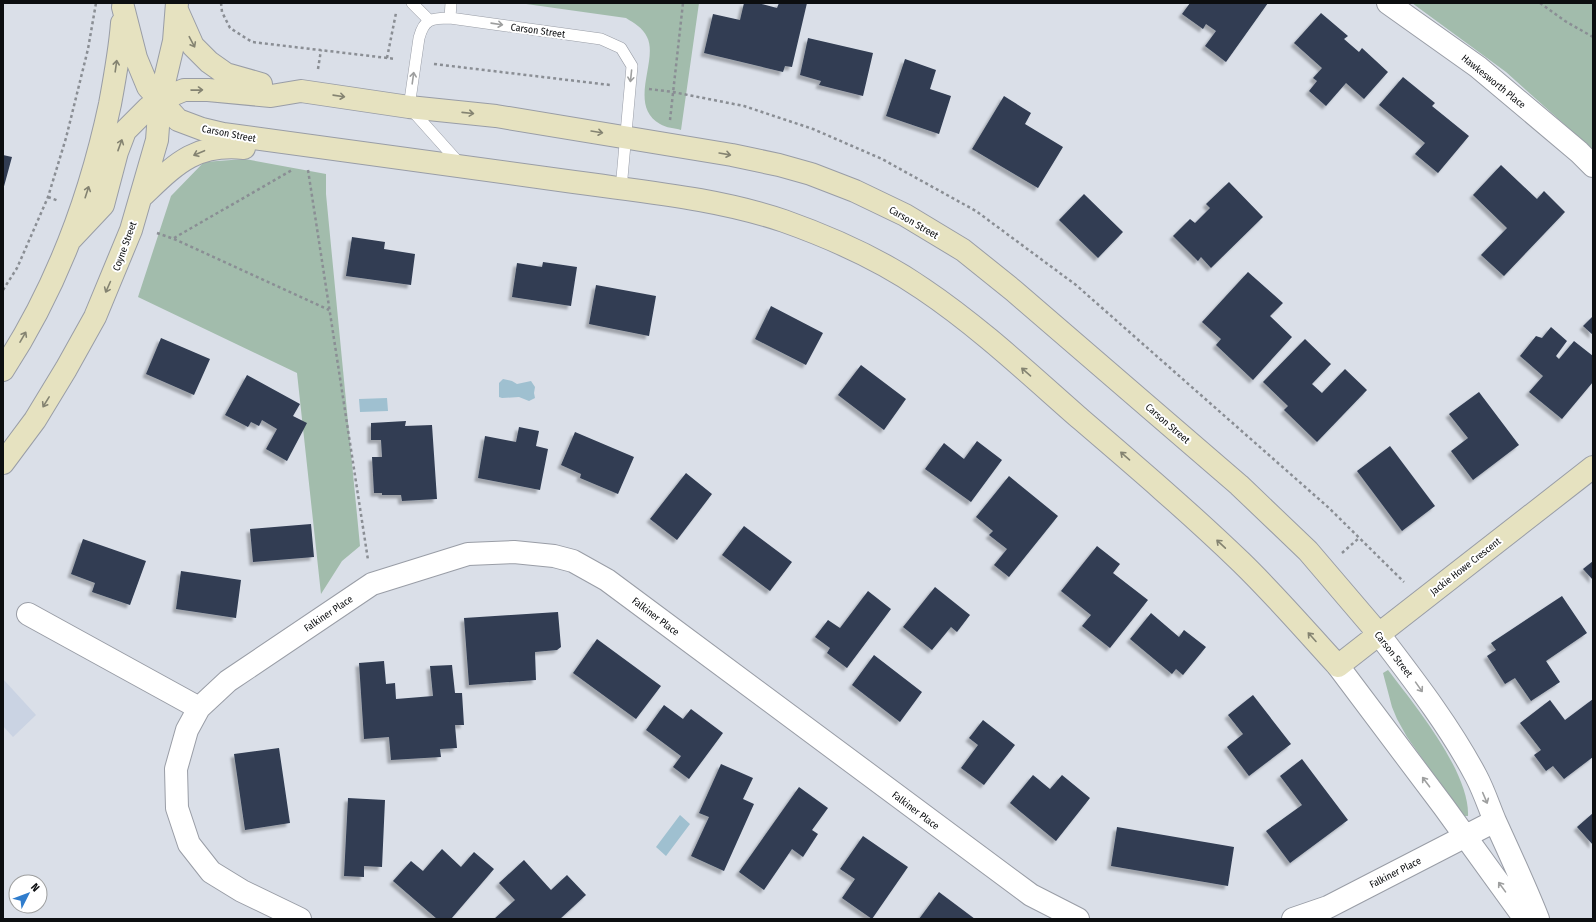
<svg xmlns="http://www.w3.org/2000/svg" width="1596" height="922" viewBox="0 0 1596 922" font-family="'Fira Sans Condensed',sans-serif">
<defs>
<filter id="shadow"><feDropShadow dx="-3.5" dy="3.5" stdDeviation="1" flood-color="#0004"/></filter>
</defs>
<rect width="100%" height="100%" fill="#dadfe8"/>
<!-- built -->
<path fill="#cad3e3" d="M3,679L36,715L13,737L3,726Z"/>
<!-- green -->
<path fill="#a2bcac" d="M519,3H699L681,130C675,128 666,128 660,124C627,105 659,60 647,37C643,28 634,23 626,18Z
M1412,3H1593V150L1506,72Z
M245,159L326,174V194L360,546L342,561L321,594L297,373L138,297L171,196L204,162Z
M1388,670C1414,704 1470,772 1468,816H1463L1407,737L1397,719L1392,707L1383,673Z"/>
<!-- water -->
<path fill="#9fc0d0" d="M503,379L512,381L517,384L531,381L535,387L534,393L535,398L529,401L519,397L502,398L499,397V383Z
M387,398L388,411L360,412L359,399Z
M680,815L690,824L666,856L656,847Z"/>
<!-- building -->
<path fill="#313d53" filter="url(#shadow)" d="M744,3H758L777,8L779,3H807L792,67L785,66L783,72L704,53L713,14L740,20Z
M1190,3H1268L1226,62L1205,46L1216,31L1206,24L1203,29L1182,14Z
M1321,13L1348,36L1344,39L1359,52L1362,48L1388,72L1364,99L1346,83L1326,106L1309,91L1317,81L1313,78L1322,68L1294,43Z
M808,38L873,53L863,96L819,85L821,81L800,75Z
M905,59L936,70L930,89L951,96L939,134L886,116Z
M1403,77L1435,103L1432,106L1469,136L1438,173L1415,154L1425,143L1379,105Z
M1004,96L1031,113L1025,124L1063,147L1038,188L972,149Z
M3,155L12,157L3,190Z
M1501,165L1537,199L1544,191L1565,212L1504,276L1481,255L1507,228L1473,195Z
M1229,182L1263,217L1211,268L1201,257L1198,261L1173,236L1190,219L1195,223L1210,208L1206,204Z
M1084,194L1123,232L1098,258L1059,220Z
M352,237L385,242L384,249L415,254L411,285L346,276Z
M543,262L577,267L571,306L512,297L517,263L542,267Z
M1248,272L1283,303L1270,316L1292,337L1253,380L1216,345L1221,339L1202,322Z
M596,285L656,296L649,336L589,324Z
M771,306L823,333L806,365L755,339Z
M1593,316V335L1583,326Z
M1551,327L1567,341L1556,356L1559,359L1574,341L1593,356V382L1562,419L1529,392L1543,376L1520,356L1536,336L1542,338Z
M161,338L210,359L194,395L146,374Z
M1305,339L1331,364L1312,384L1322,393L1345,369L1367,390L1317,442L1284,410L1288,406L1263,382Z
M861,365L906,399L884,430L838,395Z
M247,375L300,404L293,416L307,423L287,461L266,449L277,429L262,420L259,426L251,422L248,427L225,415Z
M1479,392L1519,445L1473,480L1451,451L1468,438L1449,414Z
M406,421L405,426L432,425L437,499L402,501L401,495H382V493H374L372,457H382L381,440H371V423Z
M519,427L539,431L536,446L548,449L540,490L478,478L485,436L516,442Z
M575,432L634,457L618,494L580,478L581,474L561,465Z
M977,441L1002,460L971,502L925,469L944,443L964,459Z
M1390,446L1435,506L1402,531L1357,471Z
M686,473L712,494L677,540L650,519Z
M1009,476L1058,516L1009,577L994,565L1007,549L989,535L993,531L976,517Z
M311,524L314,557L253,562L250,529Z
M744,526L792,562L770,591L722,555Z
M83,539L146,561L130,605L92,592L95,583L71,574Z
M1097,546L1120,564L1113,573L1148,600L1110,648L1082,626L1091,615L1061,591Z
M1593,561V580L1583,569Z
M181,571L241,580L236,618L176,609Z
M935,587L970,615L957,632L951,627L932,650L903,627Z
M868,591L891,609L847,668L827,653L830,648L815,637L828,620L840,628Z
M1562,596L1587,633L1546,661L1560,682L1531,701L1515,678L1505,684L1487,656L1496,650L1491,643Z
M558,612L561,647L557,650L535,652L536,680L469,685L464,618Z
M1151,613L1179,637L1184,630L1206,647L1183,675L1176,669L1172,674L1130,639Z
M597,639L661,686L636,719L573,673Z
M874,655L922,692L900,722L852,685Z
M384,661L386,684L395,683L396,699L433,696L430,666L452,665L455,693H462L464,725H455L457,748L440,749L441,757L391,760L389,737L364,739L359,663Z
M1253,695L1291,744L1249,776L1227,747L1243,734L1228,715Z
M1593,699V757L1564,779L1553,766L1546,771L1534,755L1541,750L1520,723L1550,700L1565,720Z
M664,705L683,719L691,709L723,733L689,779L673,767L681,756L646,730Z
M983,720L1015,745L984,785L961,768L978,745L969,738Z
M279,748L290,823L245,830L234,754Z
M1302,759L1348,820L1290,863L1266,831L1302,805L1280,776Z
M721,764L753,778L743,799L754,804L724,871L691,856L709,817L699,813Z
M1033,775L1050,789L1062,775L1090,798L1056,841L1010,803Z
M799,787L828,808L812,830L818,834L803,857L792,849L764,890L739,872Z
M348,798L385,800L382,867L364,866V877L344,876Z
M1593,813V845L1577,827Z
M1117,827L1234,847L1228,886L1111,866Z
M863,836L908,867L872,919L842,898L855,879L840,869Z
M442,849L461,867L474,852L494,869L451,919H437L393,881L411,861L423,871Z
M524,860L551,890L567,875L586,895L560,919H494L515,900L499,883Z
M939,892L975,919H919Z"/>
<g fill="none" stroke-linecap="round" stroke-linejoin="round">
<!-- lane casing -->
<g stroke="#999da6" stroke-width="12">
<path id="lane" d="M412,3L429,20
M450,18L451,3
M460,164L409,107L419,38C424,19 431,18 450,18L601,39L621,48L632,66L621,189"/>
</g>
<!-- street casing -->
<g stroke="#999da6" stroke-width="24">
<path id="street" d="M1388,3L1478,67L1579,152L1593,166
M28,614L199,708
M1378,633C1413,679 1449,725 1476,776C1484,791 1489,807 1495,821C1510,854 1525,886 1538,919
M1338,666L1444,807L1525,919
M300,919L242,891L211,872L189,844L177,808L176,769L187,730L199,708L228,681L372,584L468,554L514,552L554,556L573,561L607,580L1031,895L1078,919
M1293,919L1328,907L1495,821"/>
</g>
<!-- secondary casing -->
<g stroke="#999da6" stroke-width="24">
<path id="secondary" d="M123,7L136,58L148,87L178,120L202,129L223,134C340,150 457,165 574,182C644,192 716,198 784,221C832,238 881,260 923,289C978,326 1027,372 1077,416C1133,464 1188,511 1241,562C1275,595 1306,631 1338,666L1593,467
M177,10L193,46L209,62L226,74L261,84
M141,197C175,165 194,143 244,148
M71,239L103,205L117,152L125,131L148,108L160,100L184,90H208L271,96L301,91L409,107L496,116L732,155L779,165L811,174L855,191L905,215L963,250L1014,291L1239,485L1308,551L1378,633
M3,370C56,289 90,198 110,104C115,77 120,50 122,23
M3,463L35,420L66,369L95,317L131,230L157,140L160,100L174,41L177,3"/>
</g>
<!-- path -->
<path stroke="#8a8e94" stroke-width="2.5" stroke-dasharray="3 3" stroke-linecap="butt" d="M221,3L222,12L230,28L252,42L396,59
M1540,3L1565,21L1593,37
M387,58L396,13
M434,64L610,85
M318,69L321,50
M649,89L673,92L744,106L813,129L882,159L976,211L1076,285L1329,508L1404,582
M670,120L683,3
M308,170L368,560
M48,197L59,201
M157,233L174,239L329,310
M174,238L292,170
M3,290L17,268L48,197L66,138L88,49L96,3
M1342,553L1359,538"/>
<!-- lane -->
<use href="#lane" stroke="#fff" stroke-width="11"/>
<!-- street -->
<use href="#street" stroke="#fff" stroke-width="22"/>
<!-- secondary -->
<use href="#secondary" stroke="#e6e2c0" stroke-width="22"/>
</g>
<!-- one-way arrows -->
<defs><path id="oneway-shaft" d="M-6 0H5M1.5-3L5.5 0L1.5 3" fill="none" stroke-width="1.6" stroke-linecap="round" stroke-linejoin="round"/></defs>
<g stroke="#9e9f9f">
<use href="#oneway-shaft" transform="translate(497 24) rotate(8)"/>
<use href="#oneway-shaft" transform="translate(631 76) rotate(96)"/>
<use href="#oneway-shaft" transform="translate(413 78) rotate(-82)"/>
<use href="#oneway-shaft" transform="translate(1419 687) rotate(55)"/>
<use href="#oneway-shaft" transform="translate(1426 782) rotate(-127)"/>
<use href="#oneway-shaft" transform="translate(1485 798) rotate(67)"/>
<use href="#oneway-shaft" transform="translate(1502 887) rotate(-126)"/>
</g>
<g stroke="#848371">
<use href="#oneway-shaft" transform="translate(192 42) rotate(62)"/>
<use href="#oneway-shaft" transform="translate(116 66) rotate(-82)"/>
<use href="#oneway-shaft" transform="translate(197 90) rotate(-1)"/>
<use href="#oneway-shaft" transform="translate(339 96) rotate(8)"/>
<use href="#oneway-shaft" transform="translate(468 113) rotate(6)"/>
<use href="#oneway-shaft" transform="translate(597 132) rotate(9)"/>
<use href="#oneway-shaft" transform="translate(120 145) rotate(-70)"/>
<use href="#oneway-shaft" transform="translate(199 153) rotate(157)"/>
<use href="#oneway-shaft" transform="translate(725 154) rotate(10)"/>
<use href="#oneway-shaft" transform="translate(87 192) rotate(-72)"/>
<use href="#oneway-shaft" transform="translate(108 287) rotate(114)"/>
<use href="#oneway-shaft" transform="translate(23 337) rotate(-60)"/>
<use href="#oneway-shaft" transform="translate(1026 372) rotate(-139)"/>
<use href="#oneway-shaft" transform="translate(46 402) rotate(122)"/>
<use href="#oneway-shaft" transform="translate(1125 456) rotate(-139)"/>
<use href="#oneway-shaft" transform="translate(1221 544) rotate(-137)"/>
<use href="#oneway-shaft" transform="translate(1312 637) rotate(-132)"/>
</g>
<g text-anchor="middle" stroke-width="4" stroke-linejoin="round" paint-order="stroke">
<!-- street labels -->
<g font-size="10" fill="#0c0e10" stroke="#fff">
<text transform="translate(538 30) rotate(8)" y="4">Carson Street</text>
<text transform="translate(1494 81) rotate(39)" y="4">Hawkesworth Place</text>
<text transform="translate(229 133) rotate(11)" y="4">Carson Street</text>
<text transform="translate(914 222) rotate(30)" y="4">Carson Street</text>
<text transform="translate(124 246) rotate(-70)" y="4">Coyne Street</text>
<text transform="translate(1168 423) rotate(41)" y="4">Carson Street</text>
<text transform="translate(1465 566) rotate(-38)" y="4">Jackie Howe Crescent</text>
<text transform="translate(328 613) rotate(-34)" y="4">Falkiner Place</text>
<text transform="translate(656 616) rotate(37)" y="4">Falkiner Place</text>
<text transform="translate(1394 654) rotate(52)" y="4">Carson Street</text>
<text transform="translate(916 810) rotate(37)" y="4">Falkiner Place</text>
<text transform="translate(1395 872) rotate(-27)" y="4">Falkiner Place</text>
</g>
</g>
<!-- border -->
<rect width="1596" height="922" fill="none" stroke="#0c0e10" stroke-width="8"/>
<!-- north arrow -->
<g transform="translate(28 894) rotate(48)"><circle r="19" fill="#ffffff" stroke="#9e9f9f"/>
<path d="M0-3L7 15L0 10L-7 15Z" fill="#307dcd"/>
<text y="-6" font-size="11" font-weight="bold" text-anchor="middle" fill="#0c0e10">N</text>
</g>
</svg>
